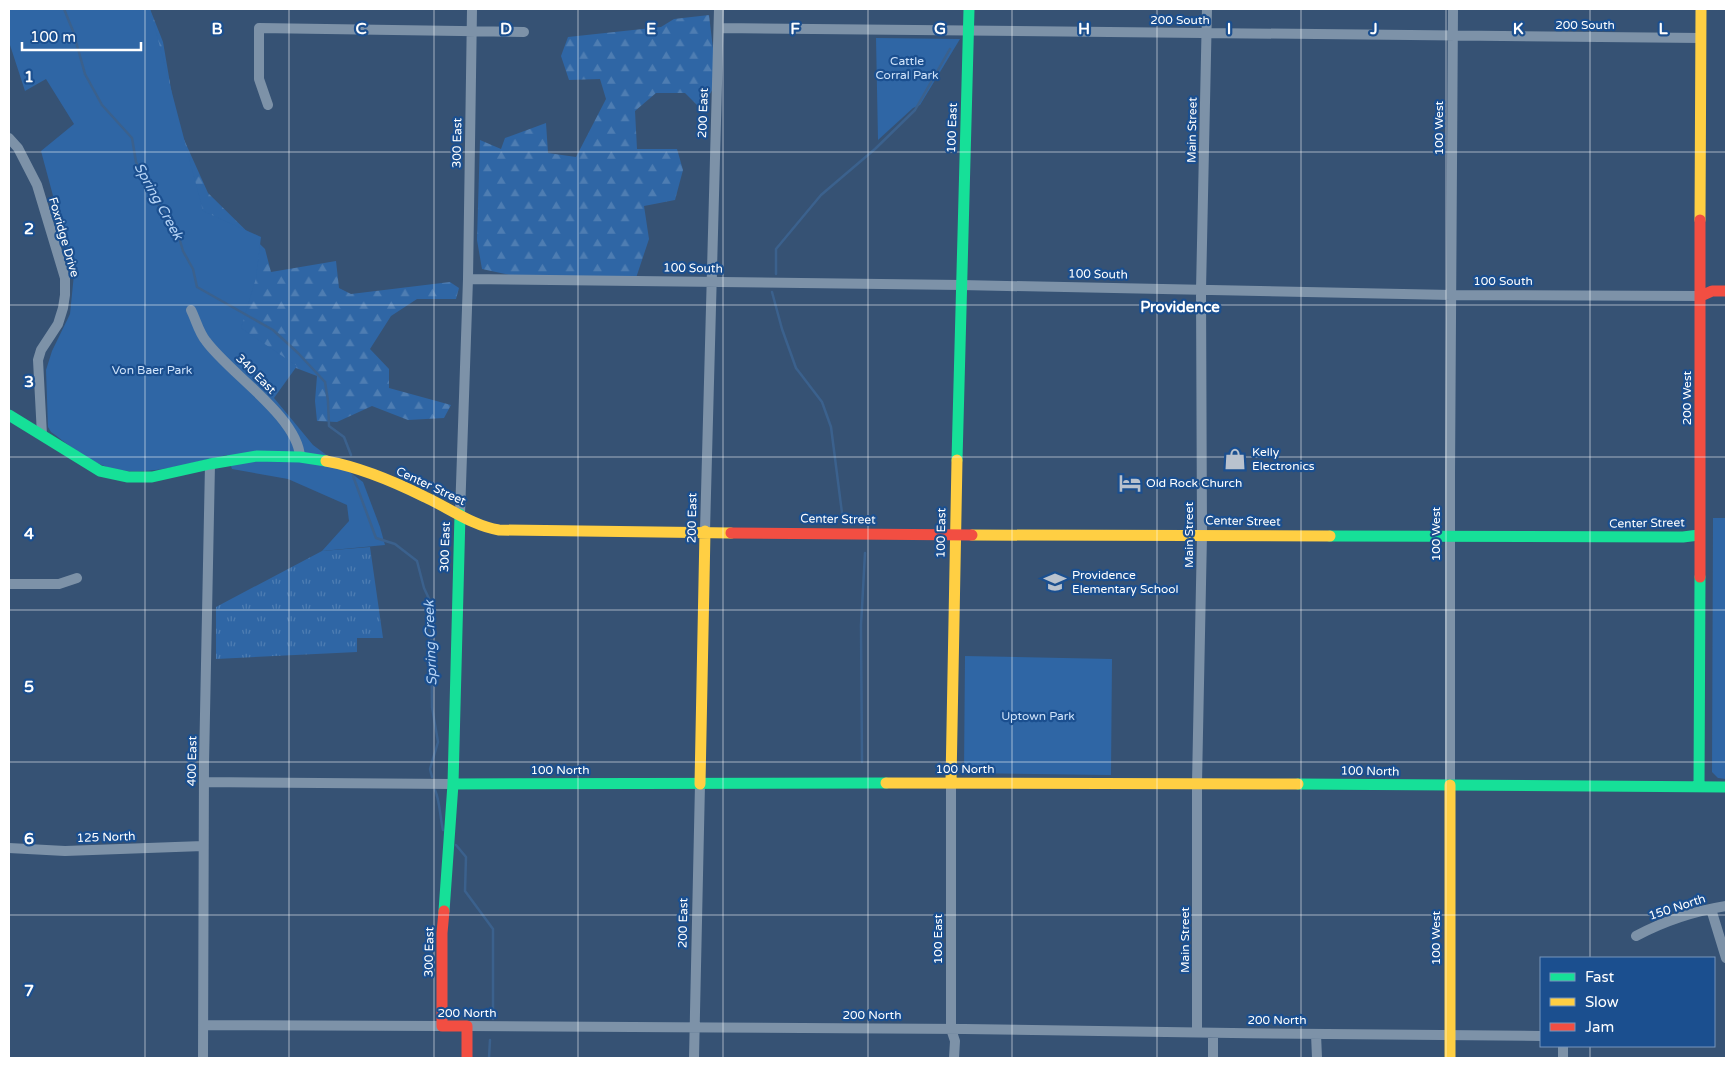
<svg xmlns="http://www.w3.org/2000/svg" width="1735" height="1067" viewBox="0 0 1735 1067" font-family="'Varela Round',sans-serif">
<defs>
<pattern id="grass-tufts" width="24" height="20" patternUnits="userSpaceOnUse" patternTransform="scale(1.25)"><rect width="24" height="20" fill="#2f66a5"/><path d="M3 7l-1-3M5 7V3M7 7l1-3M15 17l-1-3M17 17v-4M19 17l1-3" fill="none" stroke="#4e7db2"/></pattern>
<pattern id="forest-firs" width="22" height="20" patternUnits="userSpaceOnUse" patternTransform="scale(1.25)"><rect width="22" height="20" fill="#2f66a5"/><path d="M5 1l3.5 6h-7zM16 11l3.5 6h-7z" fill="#4e7db2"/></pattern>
</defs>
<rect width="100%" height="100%" fill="#365274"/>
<!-- grass -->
<path fill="url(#grass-tufts)" d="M370,547L383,638H357V652L216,659V607L322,551Z"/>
<!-- forest -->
<path fill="url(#forest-firs)" d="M42,9H150L163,42L177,124L208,193L265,249L271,272L336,261L339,288L351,294L450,282L459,288L456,299H417L391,316L370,349L389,369V388L451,405L444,418L408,420L372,406L337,422L317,421L315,401L317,376L280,362L221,327L76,120Z
M709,15L717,82L701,109L685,93H656L635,111L637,149H677L683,170L675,200L644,206L649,239L636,278L519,277L482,269L477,240L480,140L501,149L505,138L546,123L548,153L576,157L606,99L600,79L569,80L561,56L568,37L661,27L674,19Z"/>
<!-- green -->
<path fill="#2f66a5" d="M9,9H150L203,211L261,237L256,278L241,328L297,366L274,398L313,445L363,482L380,527L385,545L322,551L349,521L347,505L288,479L232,469L227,455C186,463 135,483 95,462C80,455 65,442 51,432L48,427L46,370L52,351L70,314L74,274L41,151L74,124L46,79L25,91L9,42Z
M876,38L960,39L920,105L913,108L878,140Z
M1713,518H1726V779L1718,778L1712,772Z
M965,656L1112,659L1111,775L964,773Z"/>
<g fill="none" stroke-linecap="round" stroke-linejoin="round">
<!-- stream -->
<path stroke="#3b618d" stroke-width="2.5" d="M64,9L73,31L85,74L102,105L132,138L136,162L160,208L176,227L183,251L193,269L197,287L273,330L298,353L325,382L328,401L329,426L344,437L351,455
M776,274V249L821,195L875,149L915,110L950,49
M772,292L782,329L796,368L822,402L831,427L842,513
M353,476L376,538L395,544L417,561L424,588L431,603L432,707L438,742L430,769L432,777
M862,762L861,625L865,553
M435,790C440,801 440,818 443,830
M456,845L466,857L465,891L493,929V1019
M489,1058L490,1040"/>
<!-- street -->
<path stroke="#7d92a8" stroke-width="10" d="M719,28L1701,38
M268,105L259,79V28L524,32
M9,138L18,148L37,185L65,278V295L63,308L58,324L41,350L38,360L42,435
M468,279L961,285L1451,295L1701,296
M191,310C196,320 199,333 206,341C229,373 298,417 300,457
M460,514L468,279L472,9
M705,531L719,9
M9,584H59L77,578
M204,782L453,784
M951,782V1029L955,1041L954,1058
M1450,785V474L1453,9
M9,848L65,851L203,846
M1711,909L1726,958
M1636,936C1664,921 1695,911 1726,906
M203,1025L442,1026
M467,1026C633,1028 798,1027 964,1029C1156,1032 1349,1035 1541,1036
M1197,1032V783L1202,535L1201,290L1207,9
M1316,1034L1317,1058
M1563,1046V1058
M203,1058L204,764L210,464
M694,1058L700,784
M1213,1058V1033"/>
<!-- fast -->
<path stroke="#16e098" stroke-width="11" d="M9,415L100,471L128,477H152L210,464L257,456L300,457L326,461
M957,460L969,9
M1330,536L1683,537L1699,535
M453,784L886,783
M1298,784L1726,787
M1699,787L1700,577
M444,911L453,784L460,514"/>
<!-- slow -->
<path stroke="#ffcf43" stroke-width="11" d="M1700,220L1701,9
M326,461C359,467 395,482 425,497C449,508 473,526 499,530L731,533
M972,535L1330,536
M951,782L957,460
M886,783L1298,784
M700,784L705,531
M1450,785V1058"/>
<!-- jam -->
<path stroke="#f24e42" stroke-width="11" d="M1701,296L1712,291H1726
M731,533L972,535
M1700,577V220
M444,911L442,933V1026H467V1058"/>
</g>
<!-- grid -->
<path fill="none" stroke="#fff" stroke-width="1" stroke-opacity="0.55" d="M145,9V1058M289,9V1058M434,9V1058M578,9V1058M723,9V1058M868,9V1058M1012,9V1058M1157,9V1058M1301,9V1058M1446,9V1058M1590,9V958M9,152H1726M9,305H1726M9,457H1726M9,610H1726M9,762H1726M9,915H1726M1590,1046V1058"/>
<!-- icons -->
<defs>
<g id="shop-bare" transform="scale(1.725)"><path d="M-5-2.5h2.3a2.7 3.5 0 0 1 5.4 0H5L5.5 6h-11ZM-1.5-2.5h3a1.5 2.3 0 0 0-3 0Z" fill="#b9c2ce" stroke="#1b4f8f" stroke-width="2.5" paint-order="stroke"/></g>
<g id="hotel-bare" transform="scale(1.725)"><path d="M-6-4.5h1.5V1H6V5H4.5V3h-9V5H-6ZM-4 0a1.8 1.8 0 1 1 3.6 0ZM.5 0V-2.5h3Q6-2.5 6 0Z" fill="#b9c2ce" stroke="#1b4f8f" stroke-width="2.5" paint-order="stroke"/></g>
<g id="school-bare" transform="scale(1.725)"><path d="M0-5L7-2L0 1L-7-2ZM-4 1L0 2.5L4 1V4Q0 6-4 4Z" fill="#b9c2ce" stroke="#1b4f8f" stroke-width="2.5" paint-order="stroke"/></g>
</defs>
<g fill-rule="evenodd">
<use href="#shop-bare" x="1235" y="459"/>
<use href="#hotel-bare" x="1130" y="483"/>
<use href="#school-bare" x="1055" y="582"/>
</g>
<g text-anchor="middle" stroke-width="4.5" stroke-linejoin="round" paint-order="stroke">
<!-- street labels -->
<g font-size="12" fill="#fff" stroke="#1b4f8f">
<text x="1180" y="24">200 South</text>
<text x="1585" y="29">200 South</text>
<text transform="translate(703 113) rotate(-88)" y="4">200 East</text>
<text transform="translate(952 128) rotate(-88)" y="4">100 East</text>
<text transform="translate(1439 128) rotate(-90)" y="4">100 West</text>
<text transform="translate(1192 130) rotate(-89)" y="4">Main Street</text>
<text transform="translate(457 143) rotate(-89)" y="4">300 East</text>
<text transform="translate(64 237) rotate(74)" y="4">Foxridge Drive</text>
<text transform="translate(693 268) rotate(1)" y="4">100 South</text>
<text transform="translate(1098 274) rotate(1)" y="4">100 South</text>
<text x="1503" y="285">100 South</text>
<text transform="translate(256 374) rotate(45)" y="4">340 East</text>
<text transform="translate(1687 398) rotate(-90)" y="4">200 West</text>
<text transform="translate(431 486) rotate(25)" y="4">Center Street</text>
<text transform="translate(692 518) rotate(-89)" y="4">200 East</text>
<text transform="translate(838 519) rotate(1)" y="4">Center Street</text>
<text transform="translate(1243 521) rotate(1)" y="4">Center Street</text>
<text transform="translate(1647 523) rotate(-1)" y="4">Center Street</text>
<text transform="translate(941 533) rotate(-89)" y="4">100 East</text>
<text transform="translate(1436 534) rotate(-90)" y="4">100 West</text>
<text transform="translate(1189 535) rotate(-90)" y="4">Main Street</text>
<text transform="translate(445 547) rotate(-88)" y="4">300 East</text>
<text transform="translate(192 761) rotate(-89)" y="4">400 East</text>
<text x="965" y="773">100 North</text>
<text x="560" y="774">100 North</text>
<text transform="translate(1370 771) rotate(1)" y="4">100 North</text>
<text transform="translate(106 837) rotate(-2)" y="4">125 North</text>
<text transform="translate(1677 907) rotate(-18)" y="4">150 North</text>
<text transform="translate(683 923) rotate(-89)" y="4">200 East</text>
<text transform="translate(1436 938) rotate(-90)" y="4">100 West</text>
<text transform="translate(938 939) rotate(-90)" y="4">100 East</text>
<text transform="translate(1185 940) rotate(-90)" y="4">Main Street</text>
<text transform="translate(429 952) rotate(-89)" y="4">300 East</text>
<text x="467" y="1017">200 North</text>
<text x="872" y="1019">200 North</text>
<text x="1277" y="1024">200 North</text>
</g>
<!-- park labels -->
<g font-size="12" fill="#cfe3fa" stroke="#1b4f8f">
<text x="907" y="65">Cattle<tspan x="907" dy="14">Corral Park</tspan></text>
<text x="152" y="374">Von Baer Park</text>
<text x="1038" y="720">Uptown Park</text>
</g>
<!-- poi labels -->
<g font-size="12" fill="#fff" stroke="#1b4f8f" text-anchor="start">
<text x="1252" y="456">Kelly<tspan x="1252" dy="14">Electronics</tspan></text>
<text x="1146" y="487">Old Rock Church</text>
<text x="1072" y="579">Providence<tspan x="1072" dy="14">Elementary School</tspan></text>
</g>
<!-- water labels -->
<g font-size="14" font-style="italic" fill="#b5d3f5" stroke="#1b4f8f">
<text transform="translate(159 201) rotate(61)" y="5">Spring Creek</text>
<text transform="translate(430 643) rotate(-92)" y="5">Spring Creek</text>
</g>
<!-- quarter labels -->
<g font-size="15" font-weight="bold" fill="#fff" stroke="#1b4f8f">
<text x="1180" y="312">Providence</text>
</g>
</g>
<g font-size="16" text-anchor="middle" font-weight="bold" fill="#fff" stroke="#1b4f8f" stroke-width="4.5" stroke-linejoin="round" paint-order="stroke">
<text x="217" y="34">B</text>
<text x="361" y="34">C</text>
<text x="506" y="34">D</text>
<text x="651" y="34">E</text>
<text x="795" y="34">F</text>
<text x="940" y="34">G</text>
<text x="1084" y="34">H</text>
<text x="1229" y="34">I</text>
<text x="1374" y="34">J</text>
<text x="1518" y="34">K</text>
<text x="1663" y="34">L</text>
<text x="29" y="82">1</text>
<text x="29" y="234">2</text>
<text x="29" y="387">3</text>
<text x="29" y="539">4</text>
<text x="29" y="692">5</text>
<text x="29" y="844">6</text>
<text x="29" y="996">7</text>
</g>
<!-- border -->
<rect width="1735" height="1067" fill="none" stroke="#ffffff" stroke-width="20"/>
<!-- legend -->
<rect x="1540" y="957" width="175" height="90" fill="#1b4f8f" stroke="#7695bc"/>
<rect x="1550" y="973" width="25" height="8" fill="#16e098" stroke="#7695bc"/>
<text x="1585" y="982" font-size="15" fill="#ffffff">Fast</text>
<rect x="1550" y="998" width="25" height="8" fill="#ffcf43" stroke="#7695bc"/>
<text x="1585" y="1007" font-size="15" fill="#ffffff">Slow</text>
<rect x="1550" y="1023" width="25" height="8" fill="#f24e42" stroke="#7695bc"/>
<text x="1585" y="1032" font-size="15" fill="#ffffff">Jam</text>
<!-- scale -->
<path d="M22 42v8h119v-8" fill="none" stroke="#ffffff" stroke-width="2.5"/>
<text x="30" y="42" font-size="15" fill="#ffffff" stroke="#1b4f8f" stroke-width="4" paint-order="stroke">100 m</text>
</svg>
